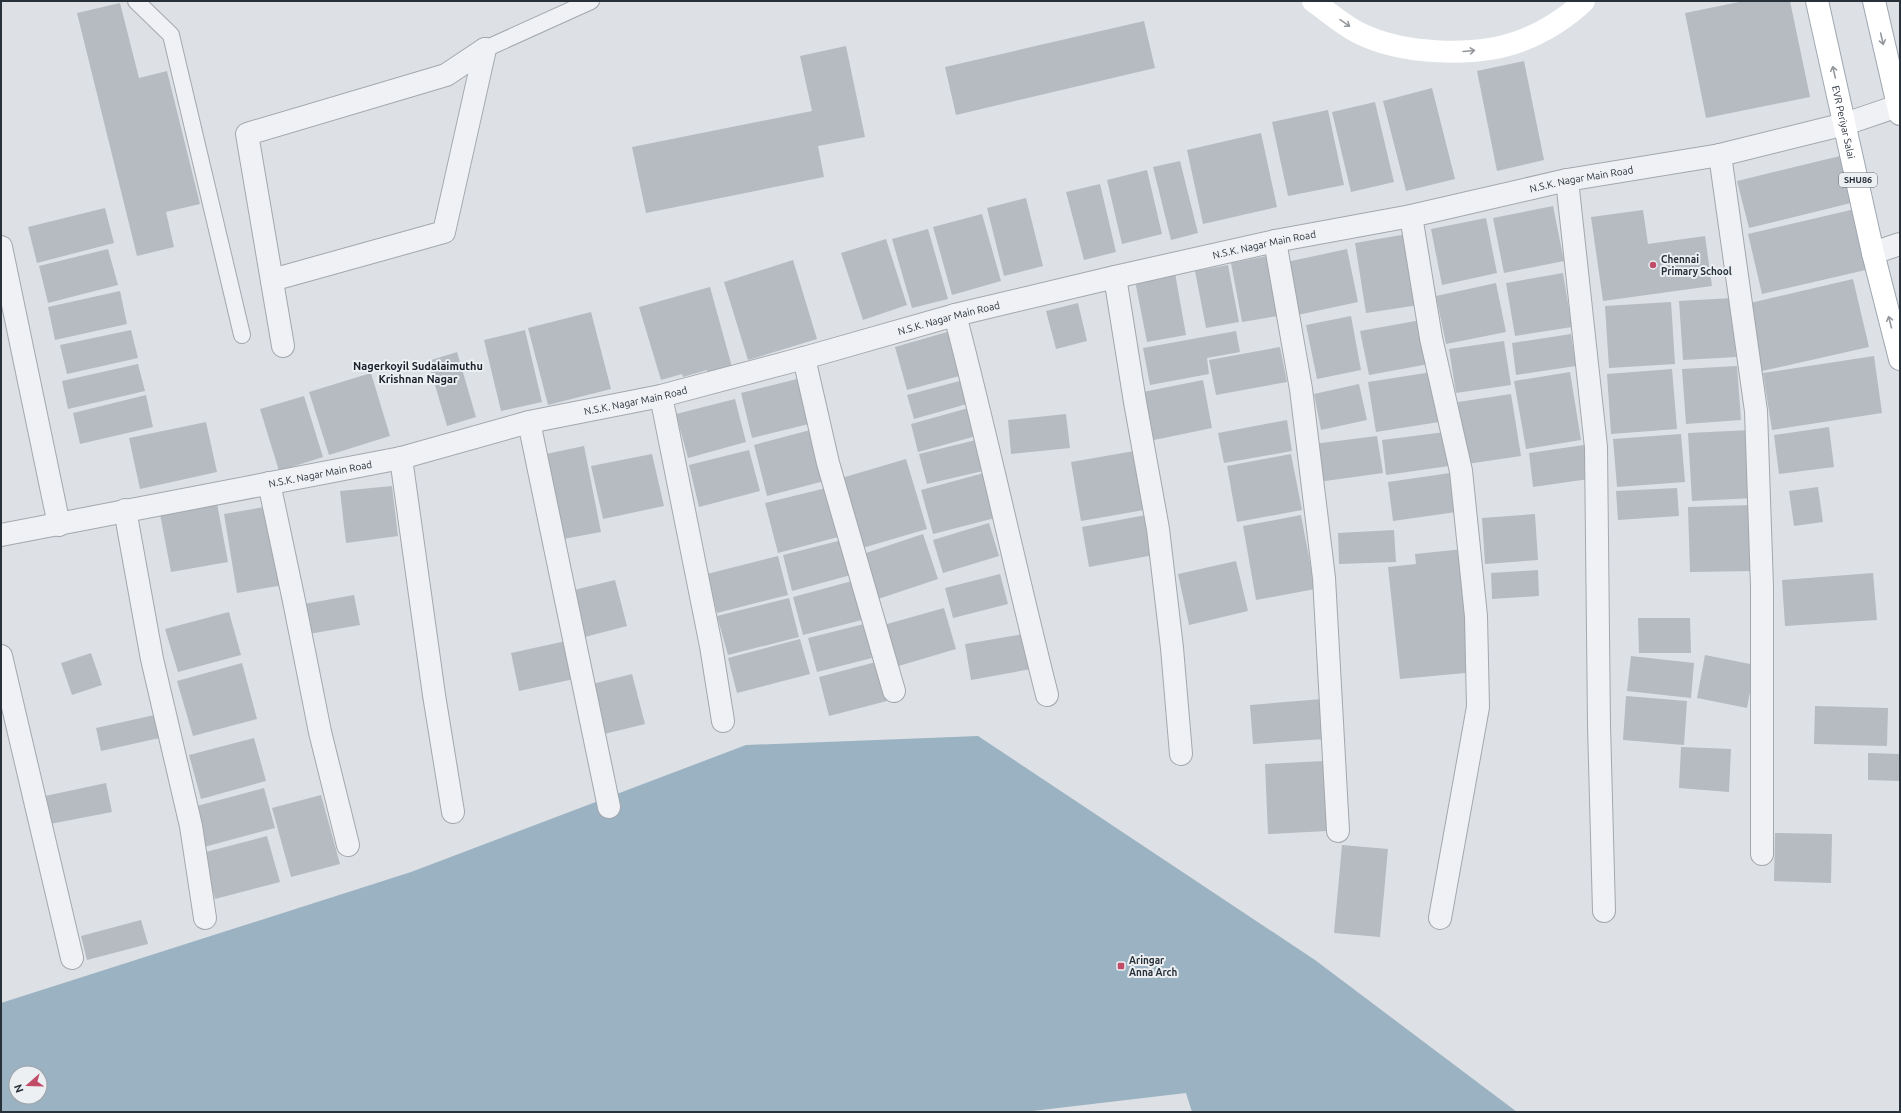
<svg xmlns="http://www.w3.org/2000/svg" width="1901" height="1113" viewBox="0 0 1901 1113" font-family="Ubuntu,sans-serif">
<rect width="100%" height="100%" fill="#dde1e5"/>
<!-- water -->
<path fill="#9bb2c2" fill-rule="evenodd" d="M978,736L1315,960L1517,1112H1192L1186,1093L1024,1112H1V1003L411,872L746,745ZM16,1073H40V1097H16Z"/>
<!-- building -->
<path fill="#b5bbc1" d="M1744,1H1790L1810,97L1706,118L1685,13Z
M120,3L139,78L167,71L200,204L166,212L174,247L137,256L77,13Z
M1144,21L1155,68L956,115L945,67Z
M846,46L865,137L818,146L824,177L646,213L632,147L812,111L800,56Z
M1524,61L1544,160L1497,171L1477,71Z
M1432,88L1455,179L1406,191L1383,101Z
M1375,102L1394,182L1351,192L1332,112Z
M1328,110L1344,185L1288,196L1272,122Z
M1261,133L1277,207L1203,224L1187,150Z
M1844,155L1855,202L1749,228L1737,181Z
M1180,161L1198,233L1171,240L1153,167Z
M1147,170L1162,234L1122,244L1107,180Z
M1100,184L1116,252L1084,260L1066,192Z
M1026,198L1043,266L1004,276L987,208Z
M1553,206L1564,261L1504,273L1493,218Z
M105,208L114,243L37,263L28,227Z
M1855,209L1870,269L1762,294L1748,234Z
M1643,210L1648,244L1705,236L1712,286L1603,301L1591,217Z
M982,214L1001,281L952,295L933,227Z
M1486,218L1497,273L1442,285L1431,229Z
M928,229L948,299L912,308L892,239Z
M1407,234L1419,305L1366,313L1355,243Z
M886,239L907,305L863,320L841,253Z
M108,249L118,285L48,303L39,266Z
M1347,249L1358,302L1293,316L1282,263Z
M1267,256L1278,316L1242,322L1231,263Z
M793,260L817,339L748,360L724,282Z
M1228,265L1239,322L1206,328L1195,271Z
M1175,273L1186,335L1147,342L1135,281Z
M1563,273L1572,327L1515,336L1506,283Z
M1853,279L1869,347L1762,371L1746,304Z
M1496,283L1506,332L1446,344L1436,296Z
M710,287L732,367L708,374L707,370L683,377L682,374L661,380L639,307Z
M120,291L127,324L55,340L48,307Z
M1732,298L1736,357L1683,360L1679,301Z
M1671,302L1675,364L1609,368L1605,306Z
M1078,303L1087,341L1056,349L1046,311Z
M591,312L611,389L548,405L528,328Z
M1351,316L1361,370L1317,379L1306,325Z
M1421,320L1429,364L1369,375L1360,331Z
M131,330L138,358L67,374L60,345Z
M525,330L542,402L501,411L484,340Z
M954,330L967,374L907,390L895,347Z
M1236,331L1240,352L1207,358L1209,374L1150,385L1143,348Z
M1571,334L1576,366L1516,375L1512,343Z
M1504,341L1511,385L1456,393L1449,349Z
M1280,347L1287,382L1216,395L1209,360Z
M457,352L476,417L447,426L428,361Z
M1874,356L1882,413L1772,430L1763,373Z
M138,364L145,391L68,409L62,381Z
M1737,366L1741,420L1686,424L1682,369Z
M1672,369L1677,429L1611,434L1607,374Z
M1432,372L1439,422L1376,432L1368,382Z
M1570,372L1581,440L1526,449L1514,381Z
M371,373L390,436L329,455L309,392Z
M805,377L817,422L752,438L741,393Z
M967,379L974,402L914,419L907,395Z
M1203,380L1212,428L1154,440L1143,392Z
M1359,384L1367,420L1321,430L1314,394Z
M1511,394L1521,456L1467,464L1458,402Z
M146,395L153,427L80,444L73,413Z
M304,396L323,457L279,471L260,409Z
M735,399L746,442L688,458L676,414Z
M972,407L980,435L918,452L911,424Z
M1066,414L1070,448L1011,454L1008,420Z
M1287,420L1292,451L1224,463L1218,433Z
M206,422L217,472L140,489L129,438Z
M1829,427L1834,467L1779,474L1774,435Z
M814,429L828,480L767,496L754,445Z
M1751,430L1755,498L1692,501L1688,433Z
M1445,432L1449,466L1386,475L1382,440Z
M1681,434L1685,482L1617,487L1613,439Z
M1377,436L1383,473L1318,482L1313,444Z
M980,439L987,470L927,484L919,454Z
M1584,445L1589,479L1533,487L1529,453Z
M584,446L601,532L558,540L541,455Z
M749,450L760,491L699,507L689,465Z
M1140,450L1150,509L1081,521L1071,462Z
M652,454L664,506L603,519L591,466Z
M1291,454L1302,510L1237,522L1227,466Z
M906,459L927,529L859,549L838,479Z
M984,473L995,518L933,534L921,490Z
M1450,473L1456,512L1393,521L1388,482Z
M392,486L398,536L346,543L340,491Z
M1818,487L1823,522L1794,526L1789,491Z
M826,488L838,537L778,553L765,503Z
M1677,488L1679,516L1618,520L1616,491Z
M217,503L228,562L171,572L160,514Z
M1752,505L1754,571L1690,572L1688,507Z
M270,506L284,585L237,593L224,514Z
M1535,514L1538,560L1485,564L1482,518Z
M1146,515L1154,555L1089,567L1082,527Z
M1301,515L1315,589L1256,600L1243,526Z
M989,523L999,556L943,573L933,540Z
M1394,530L1396,562L1339,564L1338,533Z
M923,534L938,579L872,601L857,556Z
M842,540L851,575L792,591L783,555Z
M1464,549L1476,672L1400,679L1388,567L1416,564L1415,554Z
M778,556L788,595L717,613L707,574Z
M1236,561L1248,611L1189,625L1178,574Z
M1538,570L1539,596L1492,599L1491,573Z
M1873,573L1877,620L1785,626L1782,580Z
M1000,574L1008,604L953,618L945,588Z
M615,580L627,626L581,638L570,591Z
M852,581L862,620L803,635L793,597Z
M354,595L360,625L309,634L304,604Z
M789,598L799,637L728,655L717,616Z
M944,608L956,649L892,668L880,626Z
M229,612L241,655L178,672L165,629Z
M1638,618H1690L1691,653H1639Z
M864,624L872,658L817,672L808,638Z
M1024,634L1031,669L971,680L965,644Z
M800,639L810,674L737,693L728,658Z
M566,641L574,679L519,691L511,653Z
M91,653L102,685L72,695L61,663Z
M1705,655L1755,665L1747,708L1697,698Z
M1631,656L1694,663L1691,698L1627,691Z
M876,662L887,701L829,716L819,677Z
M242,663L257,719L193,736L177,681Z
M632,674L645,724L600,735L588,685Z
M1626,696L1687,701L1684,745L1623,740Z
M1322,699L1325,739L1253,744L1250,705Z
M1815,706L1888,708L1887,746L1814,744Z
M159,714L164,737L101,751L96,728Z
M254,738L266,781L201,799L189,755Z
M1681,747L1731,749L1729,792L1679,788Z
M1868,753L1900,754V781L1868,780Z
M1324,761L1327,831L1268,834L1265,764Z
M106,783L112,812L50,824L45,796Z
M264,788L275,828L204,847L193,807Z
M321,795L340,864L291,877L272,808Z
M1775,833L1832,834L1831,883L1774,881Z
M267,836L280,882L215,899L202,853Z
M1342,845L1388,849L1380,937L1334,933Z
M141,920L148,944L87,960L81,936Z"/>
<g fill="none" stroke-linecap="round" stroke-linejoin="round">
<!-- service casing -->
<g stroke="#a3a8ae" stroke-width="18">
<path id="service" d="M136,1L171,35L242,335
M485,49L591,1"/>
</g>
<!-- minor casing -->
<g stroke="#a3a8ae" stroke-width="24">
<g id="minor">
<path d="M1720,155L1756,411L1762,587V854"/>
<path d="M1567,180L1596,447L1599,725L1604,911"/>
<path d="M1411,216L1431,338L1461,471L1476,616L1478,707L1440,918"/>
<path d="M1275,241L1301,389L1324,578L1338,831"/>
<path d="M1,247L59,525"/>
<path d="M1115,277L1135,402L1158,529L1172,648L1181,754"/>
<path d="M272,280L444,232L485,49"/>
<path d="M955,315C988,441 1015,569 1047,695"/>
<path d="M283,346L247,134L446,75L485,49"/>
<path d="M804,358L828,463L894,691"/>
<path d="M661,396L711,646L723,721"/>
<path d="M529,422L609,807"/>
<path d="M401,458L434,695L453,812"/>
<path d="M269,483L294,601L320,732L348,845"/>
<path d="M125,510L152,659L191,826L205,918"/>
<path id="s1" d="M1,535L401,458L529,422L661,396L804,358L955,315L1115,277L1275,241L1411,216L1567,180L1720,155L1845,124L1898,106"/>
<path d="M1,656L72,958"/>
</g>
</g>
<!-- tertiary casing -->
<g stroke="#a3a8ae" stroke-width="24">
<path id="tertiary" d="M1873,253L1900,244"/>
</g>
<!-- primary casing -->
<g stroke="#9da6b0" stroke-width="24">
<g id="primary">
<path id="s2" d="M1817,1L1873,253L1900,359"/>
<path d="M1874,1L1900,114"/>
</g>
</g>
<!-- service -->
<use href="#service" stroke="#eff1f4" stroke-width="16"/>
<!-- minor -->
<use href="#minor" stroke="#eff1f4" stroke-width="22"/>
<!-- tertiary -->
<use href="#tertiary" stroke="#eff1f4" stroke-width="22"/>
<!-- secondary -->
<path stroke="#fff" stroke-width="22" d="M1313,1C1327,11 1342,24 1357,32C1401,55 1477,58 1523,40C1544,32 1568,17 1584,1"/>
<!-- primary -->
<use href="#primary" stroke="#fff" stroke-width="22"/>
</g>
<!-- one-way arrows -->
<defs><path id="oneway-shaft" d="M-6 0H5M1.5-3L5.5 0L1.5 3" fill="none" stroke-width="1.6" stroke-linecap="round" stroke-linejoin="round"/></defs>
<g stroke="#94989c">
<use href="#oneway-shaft" transform="translate(1345 23) rotate(35)"/>
<use href="#oneway-shaft" transform="translate(1882 39) rotate(77)"/>
<use href="#oneway-shaft" transform="translate(1469 51) rotate(-5)"/>
<use href="#oneway-shaft" transform="translate(1834 72) rotate(-103)"/>
<use href="#oneway-shaft" transform="translate(1890 322) rotate(-104)"/>
</g>
<!-- markers -->
<g fill="#c04c68" stroke="#ecf0f3" stroke-width="1.5">
<circle cx="1653" cy="265" r="4"/>
<rect x="1117" y="962" width="8" height="8" rx="2"/>
</g>
<g text-anchor="middle" stroke-width="4" stroke-linejoin="round" paint-order="stroke">
<!-- shield labels -->
<rect fill="#ecf0f3" stroke="#636a72" stroke-width="1" x="1839" y="173" width="38" height="14" rx="3"/>
<g font-size="9" font-weight="bold" fill="#28303a">
<text x="1858" y="183">SHU86</text>
</g>
<!-- street labels -->
<g font-size="10" fill="#28303a" stroke="#ecf0f3">
<text dy="4" stroke="none"><textPath href="#s2" startOffset="124">EVR Periyar Salai</textPath></text>
<text dy="4" stroke="none"><textPath href="#s1" startOffset="1621">N.S.K. Nagar Main Road</textPath></text>
<text dy="4" stroke="none"><textPath href="#s1" startOffset="1297">N.S.K. Nagar Main Road</textPath></text>
<text dy="4" stroke="none"><textPath href="#s1" startOffset="973">N.S.K. Nagar Main Road</textPath></text>
<text dy="4" stroke="none"><textPath href="#s1" startOffset="649">N.S.K. Nagar Main Road</textPath></text>
<text dy="4" stroke="none"><textPath href="#s1" startOffset="325">N.S.K. Nagar Main Road</textPath></text>
</g>
<!-- poi labels -->
<g font-size="10" font-weight="bold" fill="#28303a" stroke="#ecf0f3" text-anchor="start">
<text x="1661" y="263">Chennai<tspan x="1661" dy="12">Primary School</tspan></text>
<text x="1129" y="964">Aringar<tspan x="1129" dy="12">Anna Arch</tspan></text>
</g>
<!-- neighbourhood labels -->
<g font-size="11" font-weight="bold" fill="#1a212b" stroke="#ecf0f3">
<text x="418" y="370">Nagerkoyil Sudalaimuthu<tspan x="418" dy="13">Krishnan Nagar</tspan></text>
</g>
</g>
<!-- border -->
<rect width="1901" height="1113" fill="none" stroke="#28303a" stroke-width="4"/>
<!-- north arrow -->
<g transform="translate(28 1085) rotate(250)"><circle r="19" fill="#ecf0f3" stroke="#9ea3a9"/>
<path d="M0-3L7 15L0 10L-7 15Z" fill="#c04c68"/>
<text y="-6" font-size="11" font-weight="bold" text-anchor="middle" fill="#28303a">N</text>
</g>
</svg>
